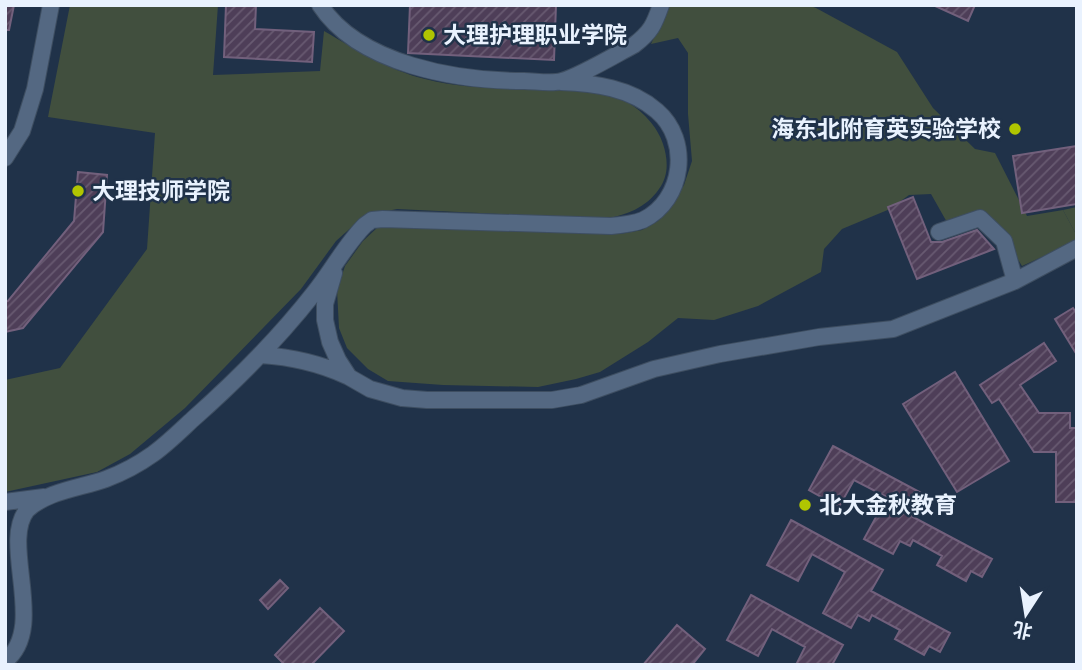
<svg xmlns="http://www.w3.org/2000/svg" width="1082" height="670" viewBox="0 0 1082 670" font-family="'DM Sans','Noto Sans SC',sans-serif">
<defs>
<pattern id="park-tufts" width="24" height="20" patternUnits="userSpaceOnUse" patternTransform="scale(1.75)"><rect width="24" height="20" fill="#414f3e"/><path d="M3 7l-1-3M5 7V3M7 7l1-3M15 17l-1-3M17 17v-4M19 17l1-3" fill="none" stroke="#5c695b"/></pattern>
<pattern id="building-hatch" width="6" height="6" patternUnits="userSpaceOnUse" patternTransform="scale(1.75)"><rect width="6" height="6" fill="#4e3e58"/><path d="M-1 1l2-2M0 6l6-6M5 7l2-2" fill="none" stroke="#685a71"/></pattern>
</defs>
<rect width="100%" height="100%" fill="#203249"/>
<!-- grass -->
<path fill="#414f3e" d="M70,5H218L213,75L320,71L324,31C357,50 388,70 425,79C468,90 513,88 557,90C579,91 605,91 625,101C641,109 658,127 663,144C668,159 669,176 659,189C646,208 626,215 605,219L397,209L364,216L336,241L301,289L185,408L130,454L97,472L5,492V380L60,368L147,249L155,133L48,117Z
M669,5H808L816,8L897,52L933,108L975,149L995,153L1027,216L1063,210L1077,236V241L1022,266L1000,230L979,214L948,224L931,194L909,195L890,209L842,229L824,249L821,272L758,306L714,320L678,318L648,342L600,372L576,379L538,387L443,385L388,381L368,369L347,348L339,328L337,290L345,266L363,241L378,227L391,226L620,234L642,230L658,221L674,202L684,185L692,161L688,114V53L678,38L651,44Z"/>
<!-- park -->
<path fill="url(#park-tufts)" d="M1077,207V236L1063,210Z"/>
<!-- building -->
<path fill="url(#building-hatch)" stroke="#72607c" stroke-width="2" d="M5,5H14L9,30H5Z
M226,5H256L255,29L314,32L312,62L224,57Z
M410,5H556L554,60L408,53Z
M933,5H975L968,21Z
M1077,146V204L1022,213L1013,156Z
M78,172L107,175L103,232L23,328L5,332V302L8,301L74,221Z
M913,197L931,242H942L977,230L994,249L917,279L888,207Z
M1073,308L1077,314V355L1055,319Z
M1044,343L1056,361L1020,385L1039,413H1070V428H1077V502H1056V452H1034L999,399L992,403L980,385Z
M955,372L1009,461L957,492L903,404Z
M833,446L925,495L913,517L992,559L982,577L971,571L966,581L937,565L942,556L913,540L910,546L900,541L893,554L864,539L887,497L854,480L839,507L809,490Z
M791,520L883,570L871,591L950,633L940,652L929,646L924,655L895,639L900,630L872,615L869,621L858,615L851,628L823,613L845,572L812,554L798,581L767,565Z
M280,580L288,588L268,609L260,600Z
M751,595L843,645L832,665H796L805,647L772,629L758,656L727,640Z
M320,608L344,631L311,665H285L275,655Z
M677,625L705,649L692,665H643Z"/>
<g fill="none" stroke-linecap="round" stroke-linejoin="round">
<!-- minor casing -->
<g stroke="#3e4e61" stroke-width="18">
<path id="minor" d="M320,5C359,65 458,81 524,81C535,81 551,84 562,81C580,76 615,55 634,45C651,32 654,25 661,5
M5,158L22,131L35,89L51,5
M939,232L980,218L1004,241L1015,281
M334,273L325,304V320L330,342L338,360L349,377L370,389L402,398L427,400H552L581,395L654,369L720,354L819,337L893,329L1015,281L1077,248
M261,355C293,357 319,363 347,376
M5,502L44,497
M5,661C48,628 0,543 27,510C47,491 81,488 106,479C122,473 139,464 153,454C167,444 180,431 193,419C237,380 278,339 314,293C332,271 345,245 365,225L372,220L383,219L611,226C622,225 633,224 643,220C684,200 691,140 657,111C631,88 594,83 561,82"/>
</g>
<!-- minor -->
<use href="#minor" stroke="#546882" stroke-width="16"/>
</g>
<!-- markers -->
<g fill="#b0c501" stroke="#203249" stroke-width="2.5">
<circle cx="429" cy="35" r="7"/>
<circle cx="1015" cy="129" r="7"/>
<circle cx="78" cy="191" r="7"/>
<circle cx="805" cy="505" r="7"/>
</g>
<g text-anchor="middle" stroke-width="5" stroke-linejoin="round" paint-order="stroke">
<!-- poi labels -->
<g font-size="23" font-weight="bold" fill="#e9f2fe" stroke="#203249" text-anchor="start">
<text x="443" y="43">大理护理职业学院</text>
<text x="1001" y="137" text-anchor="end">海东北附育英实验学校</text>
<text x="92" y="199">大理技师学院</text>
<text x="819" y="513">北大金秋教育</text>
</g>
</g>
<!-- border -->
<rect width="1082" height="670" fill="none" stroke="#e9f2fe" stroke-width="14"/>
<!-- north arrow -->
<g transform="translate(1026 614) rotate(192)" stroke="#203249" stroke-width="5" paint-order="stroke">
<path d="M0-5L12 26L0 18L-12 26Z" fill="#e9f2fe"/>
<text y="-10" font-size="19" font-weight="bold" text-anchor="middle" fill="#e9f2fe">北</text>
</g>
</svg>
